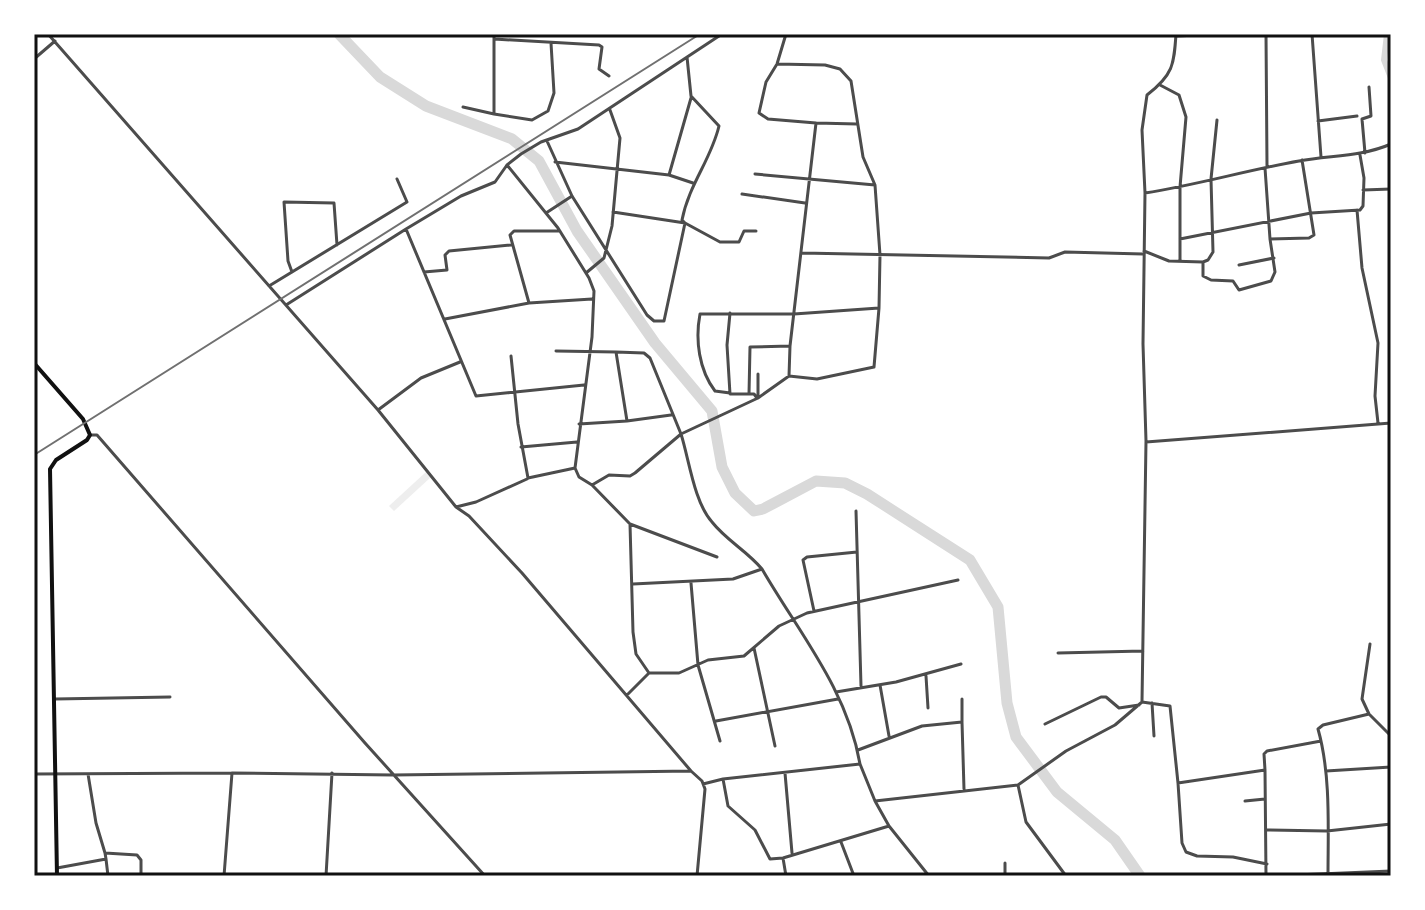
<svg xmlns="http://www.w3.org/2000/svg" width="1425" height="910" viewBox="0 0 1425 910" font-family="'Varela Round',sans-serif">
<rect width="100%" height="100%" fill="#fff"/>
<!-- green -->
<path fill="#eee" d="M426,472L431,477L394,511L389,506Z"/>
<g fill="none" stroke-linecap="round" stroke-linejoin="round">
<!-- canal -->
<path stroke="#d9d9d9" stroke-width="6" d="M1387,34L1384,60L1391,78"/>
<!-- river -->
<path stroke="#d9d9d9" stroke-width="11" d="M339,34L380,77L426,106L512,139L539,161L577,231L655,343L712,411L722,467L735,493L754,511L763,509L816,481L845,483L867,494L970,560L998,607L1007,703L1016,737L1057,792L1115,840L1140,876"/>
<!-- minor -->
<path stroke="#4c4c4c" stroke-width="3" d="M48,34L378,410L456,507L469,516L522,573L691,771
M786,34L777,64L766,82L759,113L768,119L816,123
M1266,34L1267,166
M1312,34L1321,157
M1176,36L1220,34
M494,39L599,45L602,47L599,69L609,76
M34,59L55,41
M777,64L825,65L840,69L851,81L863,157L875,185L880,255L879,308L874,367L817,379L789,376L758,398L681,434C689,459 694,502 712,522C726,540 747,551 762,569C799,633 847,689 860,764
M1160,85L1179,95L1186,117L1180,187V260
M463,107L494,114V34
M494,114L532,120L548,111L554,93L551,43
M1318,121L1357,116
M547,141L572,196L647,315L654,321H664L685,223L682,220C689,184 711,160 719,126L691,96L687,57
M1365,153L1362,119L1371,116L1369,87
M555,162L669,175L693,183
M507,165L558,228L589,278L594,291L592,337L575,468L579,477L592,485L630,524L633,632L636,654L649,673
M1265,168L1270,239
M755,174L875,185
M669,175L691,98
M1363,190L1391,189
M1145,193C1197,185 1247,170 1299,161C1331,155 1361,157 1391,144
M742,194L805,203
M1357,210L1362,268L1378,343L1375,396L1378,423
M613,212L685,223L720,242H739L744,231H756
M546,213L572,196
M1180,239L1311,213L1360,210L1363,206L1364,178L1360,155
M1144,251L1169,261L1203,262V276L1211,280L1233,281L1239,290L1271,281L1275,272L1270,239L1309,238L1314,235L1302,160
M802,253L1049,258L1065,252L1143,254
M1203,262L1208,260L1213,252L1211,179L1217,120
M1239,265L1274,258
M292,272L288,261L284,202L334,203L337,245
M424,272L447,270L445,255L449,251L511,245
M586,273L604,258L612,226L620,138L610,110
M269,286L407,202L397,179
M529,303L510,235L514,231H560
M286,305L406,229
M730,313L727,345L730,394H754L757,398
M445,319L529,303L592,299
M556,351L616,352L627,421L579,424
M511,356L518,424L528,478L575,468
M758,374V398
M789,376L790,346L816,123L857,124
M584,385L476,396L406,229L461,196L495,182L507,165L521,154L541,142L578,129L722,34
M730,393L715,391C699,370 695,340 700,314H794L879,308
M749,394L750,347L790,346
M378,410L421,378L460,362
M627,421L671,415
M90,435H97L365,743L485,876
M1146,442L1391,423
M521,447L577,442
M592,485L609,475L630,476L635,473L681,434L650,358L644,353L616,352
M456,507L476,502L527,479
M856,511L861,686
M630,524L717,557
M691,583L698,665L720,741
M633,584L733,579L762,569
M814,611L803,560L807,557L857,552
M1370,644L1362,699L1369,714L1391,736
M754,648L775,746
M1058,653L1143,651
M926,676L928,708
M880,685L889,736
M836,692L896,682L961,664
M627,695L649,673H679L708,660L744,656L779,626L807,613L958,580
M55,699L170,697
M962,699V722
M1142,702L1170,706L1178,783L1265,770L1266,876
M1152,703L1154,736
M716,721L838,699
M1045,724L1101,697H1106L1119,708L1139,705
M858,750L922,726L962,722L964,789
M1265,770L1264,754L1267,751L1321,741
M1326,771L1391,767
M232,773L393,775L691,771L702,781L705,789L697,876
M785,773L792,853
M34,774L232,773L224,876
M88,774L96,823L105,853L137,855L141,860V876
M723,779L728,806L755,830L770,859L783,858L889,826
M1178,783L1182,843L1186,852L1197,856L1233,857L1267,864
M703,784L723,779L860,764L875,801L1018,785L1026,822L1066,876
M1018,785L1066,751L1115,725L1142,702L1146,441L1143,344L1145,193L1142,130L1147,95C1173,75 1174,65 1176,34
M875,801L889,826L929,876
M1245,801L1265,799
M1267,830L1327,831L1391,824
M841,842L854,876
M783,858L786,876
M106,859L108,876
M1005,863V876
M57,868L106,859L105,853
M326,876L332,773
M1272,876L1391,871
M1328,876C1328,828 1331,775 1318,729L1323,725L1369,714"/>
<!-- secondary -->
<path stroke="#111" stroke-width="4" d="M34,363L83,419L90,435L87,440L56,460L50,469L57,876"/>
<!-- rail -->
<path stroke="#707070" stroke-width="2" d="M34,455L700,34"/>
</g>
<!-- border -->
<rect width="1425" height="910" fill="none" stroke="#ffffff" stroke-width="72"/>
<rect x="36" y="36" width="1353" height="838" fill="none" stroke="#111" stroke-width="3"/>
</svg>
